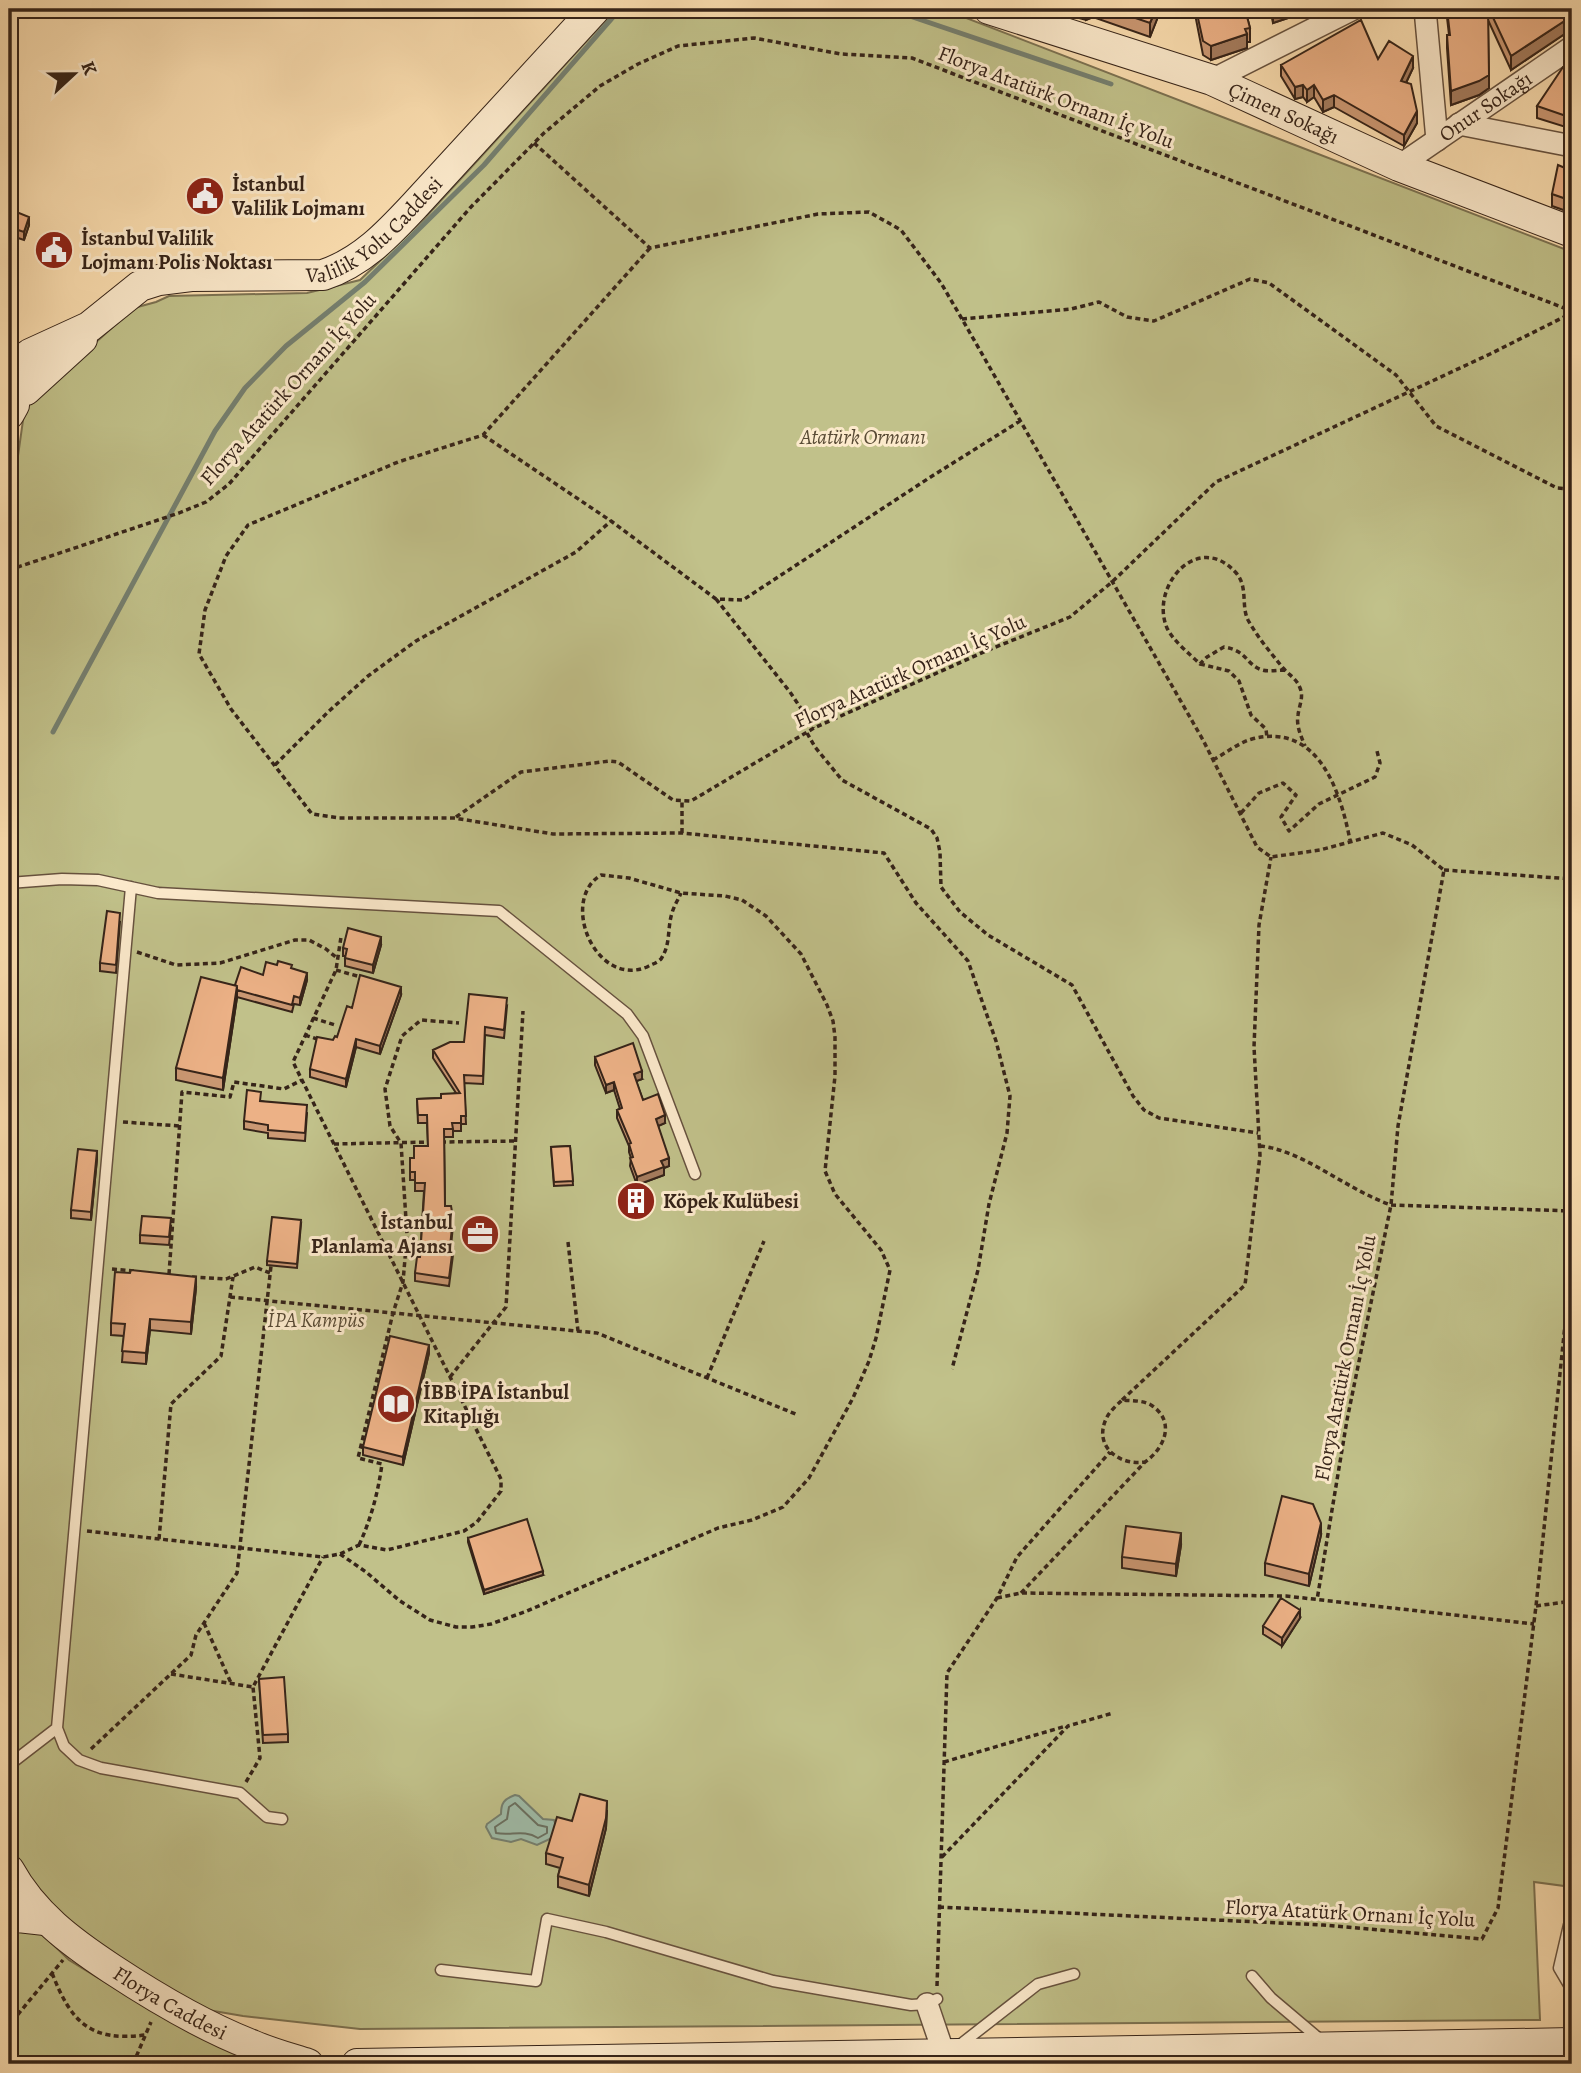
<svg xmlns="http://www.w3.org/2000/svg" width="1581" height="2073" viewBox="0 0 1581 2073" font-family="Alegreya,serif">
<rect width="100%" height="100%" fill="#fbdeb0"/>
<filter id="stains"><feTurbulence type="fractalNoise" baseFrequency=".00286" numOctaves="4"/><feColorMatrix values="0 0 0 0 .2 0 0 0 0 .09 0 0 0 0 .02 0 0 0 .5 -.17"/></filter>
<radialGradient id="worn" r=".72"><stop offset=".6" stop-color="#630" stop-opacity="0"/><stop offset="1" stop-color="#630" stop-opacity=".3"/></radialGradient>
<!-- green -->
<path fill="#c1c18a" stroke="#7c7252" stroke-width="2" d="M616,9H943L1572,252V1887L1534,1882L1540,2020L360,2029L243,2016L208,2010L73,1933L25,1883L9,1847V1001L12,895L9,887V520L25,406L134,308L156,302L169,296L307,293L360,280L424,219Z
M9,1929L39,1931L69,1960L159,2015L248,2054L214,2064H9Z"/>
<!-- water -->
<path fill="#9fbca9" stroke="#757f6f" stroke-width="2" d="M515,1795L519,1796L543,1819L554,1820L556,1826L552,1838L537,1845L521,1839L511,1842L492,1838L486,1827L487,1824L501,1814C501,1803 504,1799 515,1795Z"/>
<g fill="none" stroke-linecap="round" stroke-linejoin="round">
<!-- shore -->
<path stroke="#6a7061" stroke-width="2" d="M515,1803L538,1825L547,1827V1833L538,1838C524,1829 511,1836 496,1833L495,1827L507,1819L509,1807Z"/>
<!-- stream -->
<path stroke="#757f6f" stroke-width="5" d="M889,9L1111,84
M53,732L215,431L245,388L286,346L365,282L484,165L620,9"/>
<!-- service casing -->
<g stroke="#67523f" stroke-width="13">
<path id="service" d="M9,883L62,879L98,880L158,893L499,911L627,1014L643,1036L695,1174
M131,887L57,1728L64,1746L79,1760L101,1768L240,1793L267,1817L282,1819
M9,1765L57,1728
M441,1970L536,1981L547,1919L606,1932L773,1981L911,2005L927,2004L937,1999
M1252,1976L1271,1998L1323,2042
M1569,1985L1559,1968L1569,1925
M956,2048L1038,1984L1074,1974"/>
</g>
<!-- minor casing -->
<g stroke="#67523f" stroke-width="24">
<g id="minor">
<path d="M1425,9L1437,140"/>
<path d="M1212,80L1353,9"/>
<path d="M1459,124L1572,146"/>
<path id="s1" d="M1399,166L1572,47"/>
<path d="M927,2004L944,2054"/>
</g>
</g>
<!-- secondary casing -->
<g stroke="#362419" stroke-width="32">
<g id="secondary">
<path id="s2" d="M989,9L1212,80L1399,166L1572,232"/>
<path id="s3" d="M10,368L30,354L89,327L140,286L159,280L191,276L323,275C362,262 388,234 415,205L595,9"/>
<path d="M26,390L82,339"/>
<path d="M9,414L14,405"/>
<path id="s4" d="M9,1870C33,1914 71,1942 112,1969C156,1998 203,2026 252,2045C270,2053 289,2058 308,2064"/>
<path d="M9,1919L18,1917L45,1920"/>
<path d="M357,2064C762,2059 1167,2050 1572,2043"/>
</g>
</g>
<!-- path -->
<path stroke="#362419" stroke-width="3.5" stroke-dasharray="5 3.5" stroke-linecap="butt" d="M534,143L650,248L818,214L869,212L901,230L941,283L962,319L1203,740L1257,847L1271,857L1320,850L1383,833L1412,845L1444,870L1398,1126L1391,1205L1347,1420L1317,1600
M650,248L483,435L398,462L248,525L226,556L205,610L199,654L231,709L312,814L339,818H454L553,834L682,833L884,853L916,903L968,961L996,1041L1010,1096L1007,1133L989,1204L978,1270L952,1369
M962,319L1071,309L1099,302L1127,317L1154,321L1250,279L1269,283L1396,375L1436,426L1557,488L1572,489
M483,435L611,521L716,599L743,600L929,478L1020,421
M9,570L179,513L206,502L229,484L470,208L544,133L600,86L638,64L678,46L754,38L841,54L912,58L1572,311
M716,599L790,692L814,728
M1200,664L1229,671L1239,681L1251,715L1266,729L1267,738
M1285,670C1277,670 1269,672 1262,670C1245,664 1248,651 1224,647L1207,657L1200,664C1190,654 1173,641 1167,628C1149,586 1199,529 1237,574C1248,588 1241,606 1248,620C1258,638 1271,653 1283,668C1289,675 1297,679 1300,688C1304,697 1299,706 1298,715C1296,726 1301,736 1305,746
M807,733L815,747L842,780L931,829L937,838L940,852L941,887L960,912L988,935L1072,985L1133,1096L1144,1110L1159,1118L1258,1133
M1213,760C1226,753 1238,743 1252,739C1318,722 1340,790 1350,840
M275,765L328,712L368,676L416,641L576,552L611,521
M1241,813L1259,793L1283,783L1296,795L1281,817L1289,831L1319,804L1375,777L1380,763L1377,751
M456,817L521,772L610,761L618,762L673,800L691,801L814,728L986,651L1070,617L1112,582L1216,482L1490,354L1572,313
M682,833V801
M1444,870L1572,879
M137,952L176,965L220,963L295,940H309L326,949L337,958
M336,970L364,978
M313,1018L335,1025
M305,1035L320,1040
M123,1122L180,1126
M441,1142L516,1141
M334,1144L430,1142
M1260,1146C1303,1150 1347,1190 1391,1205L1572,1211
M568,1242L578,1331
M112,1269L135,1271
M169,1274L182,1092L230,1097L234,1082L284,1089L302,1080
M192,1277L226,1279L255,1267L270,1273
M230,1297L597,1333L798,1415
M450,1377L506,1307L523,1011
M707,1378L764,1241
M1122,1400L1245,1285L1260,1155L1254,1047L1259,925L1271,857
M87,1531L323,1557L340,1554L359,1545L387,1550L464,1531L477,1522L501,1491V1479L293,1062L336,970L341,937
M159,1539L171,1404L221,1356L233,1277
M359,1545C371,1519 378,1493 382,1464L358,1458L393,1313L403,1282L407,1235L401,1143L390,1126L385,1089L402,1036L421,1020L459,1023
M340,1554L366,1572L400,1601L430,1620L456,1627H472L491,1624L527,1611L718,1528L752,1520L783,1507L809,1478L853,1398L869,1361L876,1338L890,1270L881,1250L835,1194L825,1171L835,1076V1037L833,1021L827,1005L801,954L766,916L742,900L725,896L681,893L629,878L601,875C559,900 595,988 647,967C652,964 657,963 661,959C671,944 667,929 672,913C674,906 678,900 681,893
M1021,1593L1145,1462C1165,1448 1176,1421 1151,1405C1142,1400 1132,1401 1122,1400C1117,1405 1110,1411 1107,1417C1092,1446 1119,1466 1145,1462
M997,1598L1021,1593L1286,1596L1534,1624
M1536,1606L1572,1601
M204,1623L231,1683
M171,1674L253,1687L323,1557
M91,1749L191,1655L196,1635L237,1573L271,1266
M944,1762L1066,1726
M246,1782L260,1758L253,1687
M942,1857L1068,1726L1113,1713
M939,1907L1323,1925L1482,1939L1498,1908L1536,1606L1572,1257
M52,1973C71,2022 90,2042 145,2035
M937,1986L947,1673L997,1598L1017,1557L1110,1452
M9,2029L10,2024L63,1960
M133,2064L151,2022
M173,2064L205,2056"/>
<!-- service -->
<use href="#service" stroke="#fceacc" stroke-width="10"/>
<!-- minor -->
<use href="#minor" stroke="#fceacc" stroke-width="21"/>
<!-- secondary -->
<use href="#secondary" stroke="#fceacc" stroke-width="30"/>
</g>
<!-- wall -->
<path fill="#cb9873" stroke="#362419" stroke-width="2" d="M1047,9H1161L1150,37L1093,17L1086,20Z
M1194,9H1245L1250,28V42H1247V48L1211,60L1203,55Z
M1270,9H1315L1273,23Z
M1446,9H1572V29L1511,70L1488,20L1489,88L1479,95L1451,105L1447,48V35H1449Z
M1378,59L1413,68L1406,83L1417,123L1404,146L1334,107L1323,112L1314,97L1307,102L1303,97L1295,99L1281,76V65Z
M1572,69V129L1537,118V106Z
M1572,169V213L1552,206V194L1572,171Z
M9,209L29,225L24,240L9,235Z
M120,921L116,973L100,971V963Z
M381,945L373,973L345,966V956H343V948Z
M292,969L307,980L300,1005L294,1004L292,1012L237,997L223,1090L176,1080V1068L235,985L263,975Z
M401,995L380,1054L356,1047L346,1087L310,1077V1069L333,1040L337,1037L352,1008Z
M507,1006L504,1038L485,1035L483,1084L464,1083L466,1124H461V1131H453V1137H444L445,1206L453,1225L451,1247L453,1255L449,1286L415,1281V1273L420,1257L424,1191H415V1180H410V1158H414L428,1146L427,1123H418L417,1099L441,1098L456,1093L433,1058V1050L464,1042Z
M595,1057L642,1079L636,1081L643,1100L665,1123L658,1126L669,1166L664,1168V1175L637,1185L630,1166L631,1158L629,1152V1146L617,1118V1110L620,1109L614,1090L606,1093L595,1065Z
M261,1101L307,1113L305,1141L268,1138V1133L244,1129V1121Z
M570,1146L573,1185L554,1186L551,1147Z
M97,1159L91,1220L71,1218V1210Z
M301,1224L297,1268L267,1265V1261Z
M171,1226L169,1245L140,1243V1235Z
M196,1288L191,1334L150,1330L146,1364L122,1362L124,1336L111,1335V1323Z
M429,1353L403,1465L363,1455V1447Z
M1321,1535L1309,1586L1265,1575V1563Z
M468,1538L543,1575L484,1594L468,1542Z
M1181,1545L1176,1576L1122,1568V1557Z
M1300,1618L1282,1646L1263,1634V1626Z
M259,1679L288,1734V1742L263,1743Z
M607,1811L606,1828L589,1896L558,1887V1876L560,1868L546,1864V1853L572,1821Z"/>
<!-- shaded-wall -->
<path fill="#a57c5e" stroke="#362419" stroke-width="2" d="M1086,9H1093V17L1086,20Z
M1156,9H1161L1150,37V23Z
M1273,9H1315L1273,23Z
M1572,16V29L1511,70V56Z
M1247,34V48L1211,60V46Z
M1413,56V68L1401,93V81Z
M1489,75V88L1479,95L1451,105V91Z
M1303,85V97L1295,99V87Z
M1314,85V97L1307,102V90Z
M1334,95V107L1323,112V100Z
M1417,111V123L1404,146V135Z
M29,217V225L24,240V232Z
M381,937V945L373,973V965Z
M307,973V980L300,1005V998Z
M237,986V998L223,1090V1078Z
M401,987V995L380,1054V1046Z
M356,1039V1047L346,1087V1079Z
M642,1071V1079L634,1082V1074Z
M614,1082V1090L606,1093V1085Z
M665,1115V1123L656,1127V1119Z
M97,1151V1159L91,1220V1212Z
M669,1158V1166L664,1168V1175L637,1185V1177L661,1161Z
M196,1277V1288L191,1334V1322Z
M150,1319V1330L146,1364V1353Z
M429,1345V1353L403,1465V1457Z
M1321,1523V1535L1309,1586V1574Z
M1181,1533V1545L1176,1576V1564Z
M543,1571V1575L484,1594V1590Z
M1300,1610V1618L1282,1646V1638Z
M607,1801L606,1828L589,1896V1885Z"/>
<!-- building -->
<path fill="#ecb186" stroke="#362419" stroke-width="2" d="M1109,9H1156L1150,23Z
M1196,9H1245L1250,28L1245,29L1247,34L1211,46L1203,41Z
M1447,9H1488L1489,75L1479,81L1451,91L1447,35H1450Z
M1489,9H1572V16L1511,56Z
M1361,20L1378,59L1389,41L1413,56L1401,81L1411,84L1417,111L1404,135L1334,95L1323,100L1314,85L1307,90L1303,85L1295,87L1281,65Z
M1563,67L1572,69V118L1537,106Z
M1558,165L1572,171V169V201L1552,194Z
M9,209L29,217L24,232L9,227Z
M107,911L120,913L116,965L100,963Z
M348,928L381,937L373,965L345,958L347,949L343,948Z
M278,961L292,965L291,968L307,973L300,998L294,996L292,1005L237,990V986L235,985L241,967L263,975L266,962L277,965Z
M360,975L401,987L380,1046L356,1039L346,1079L310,1069L317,1037L333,1040L335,1036L337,1037L347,1006L352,1008Z
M201,977L237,986L223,1078L176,1068Z
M469,994L507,998L504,1030L485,1027L483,1076L464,1075L466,1116H461V1123H452L453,1129H444L445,1206H451L453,1217L450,1247H453L449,1278L415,1273L417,1257H420L425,1183H415V1172H410V1158H414V1146H428L427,1115H418L417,1099L441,1098V1094L460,1093L433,1050L450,1042H464Z
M633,1043L642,1071L634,1074L643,1100L658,1094L665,1115L656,1119L669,1158L661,1161L664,1167L637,1177L630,1158L633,1157L629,1144L631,1143L617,1110L622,1108L614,1082L606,1085L595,1057Z
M247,1090L261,1092L260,1101L307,1105L305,1133L268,1130V1125L244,1121Z
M570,1146L573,1181L554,1182L551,1147Z
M78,1149L97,1151L91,1212L71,1210Z
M142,1216L171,1218L169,1237L140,1235Z
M272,1217L301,1220L297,1264L267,1261Z
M131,1270L196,1277L191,1322L150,1319L146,1353L122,1351L125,1324L111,1323L115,1272L130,1273Z
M390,1336L429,1345L403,1457L363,1447Z
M1282,1496L1313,1504L1321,1523L1309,1574L1265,1563Z
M527,1519L543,1571L484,1590L468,1538Z
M1126,1526L1181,1533L1176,1564L1122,1557Z
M1281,1598L1300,1610L1282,1638L1263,1626Z
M284,1677L288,1734L263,1735L259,1679Z
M580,1794L607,1801L606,1818L589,1885L558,1876L563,1858L546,1853L557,1817L572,1821Z"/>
<!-- icons -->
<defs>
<g id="civic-disc" transform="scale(2.0125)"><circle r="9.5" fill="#8f2418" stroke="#fceacc"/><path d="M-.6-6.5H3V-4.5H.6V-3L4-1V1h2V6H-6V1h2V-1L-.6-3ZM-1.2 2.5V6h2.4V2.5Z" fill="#fff"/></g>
<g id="building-disc" transform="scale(2.0125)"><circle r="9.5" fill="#8f2418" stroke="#fceacc"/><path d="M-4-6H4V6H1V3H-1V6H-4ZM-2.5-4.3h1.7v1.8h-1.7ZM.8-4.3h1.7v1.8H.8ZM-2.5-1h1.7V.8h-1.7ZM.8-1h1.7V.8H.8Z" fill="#fff"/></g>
<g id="office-disc" transform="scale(2.0125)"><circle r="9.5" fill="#8f2418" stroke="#fceacc"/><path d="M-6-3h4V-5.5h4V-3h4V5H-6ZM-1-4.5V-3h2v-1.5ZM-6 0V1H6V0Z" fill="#fff"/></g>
<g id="library-disc" transform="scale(2.0125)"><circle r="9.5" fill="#8f2418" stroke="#fceacc"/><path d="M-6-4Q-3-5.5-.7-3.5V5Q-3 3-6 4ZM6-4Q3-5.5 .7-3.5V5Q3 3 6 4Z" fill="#fff"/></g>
</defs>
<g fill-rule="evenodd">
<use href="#civic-disc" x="205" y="196"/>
<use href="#civic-disc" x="54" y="250"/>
<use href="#building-disc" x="636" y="1201"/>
<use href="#office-disc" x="480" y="1234"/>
<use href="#library-disc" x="396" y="1404"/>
</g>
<g text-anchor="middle" stroke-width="6" stroke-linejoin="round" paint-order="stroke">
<!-- street labels -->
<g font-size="21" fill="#362419" stroke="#fceacc">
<text transform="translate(1056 97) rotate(21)" y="7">Florya Atatürk Ornanı İç Yolu</text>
<text dy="7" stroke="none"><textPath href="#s1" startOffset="105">Onur Sokağı</textPath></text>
<text dy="7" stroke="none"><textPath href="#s2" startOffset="313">Çimen Sokağı</textPath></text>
<text dy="7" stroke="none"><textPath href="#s3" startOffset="406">Valilik Yolu Caddesi</textPath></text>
<text transform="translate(288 389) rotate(-48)" y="7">Florya Atatürk Ornanı İç Yolu</text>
<text transform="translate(910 671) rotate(-24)" y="7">Florya Atatürk Ornanı İç Yolu</text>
<text transform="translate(1345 1358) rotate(-79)" y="7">Florya Atatürk Ornanı İç Yolu</text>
<text transform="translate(1350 1913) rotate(3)" y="7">Florya Atatürk Ornanı İç Yolu</text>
<text dy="7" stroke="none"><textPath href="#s4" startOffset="212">Florya Caddesi</textPath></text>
</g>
<!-- poi labels -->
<g font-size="21" font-weight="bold" fill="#362419" stroke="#fceacc" text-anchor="start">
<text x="232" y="191">İstanbul<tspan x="232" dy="24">Valilik Lojmanı</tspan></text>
<text x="81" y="245">İstanbul Valilik<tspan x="81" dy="24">Lojmanı Polis Noktası</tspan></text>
<text x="663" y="1208">Köpek Kulübesi</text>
<text x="453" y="1229" text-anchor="end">İstanbul<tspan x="453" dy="24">Planlama Ajansı</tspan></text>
<text x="423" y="1399">İBB İPA İstanbul<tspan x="423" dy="24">Kitaplığı</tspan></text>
</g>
<!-- park labels -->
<g font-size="21" font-style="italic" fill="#594b35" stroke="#fceacc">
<text x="863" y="444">Atatürk Ormanı</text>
<text x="316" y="1327">İPA Kampüs</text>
</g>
</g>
<!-- margin -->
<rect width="1581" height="2073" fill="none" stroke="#fbdeb0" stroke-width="35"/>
<rect x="10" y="10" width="1560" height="2052" fill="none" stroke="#362419" stroke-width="3.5"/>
<rect x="18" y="18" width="1546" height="2038" fill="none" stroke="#362419" stroke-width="2"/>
<!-- north arrow -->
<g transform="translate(74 74) rotate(68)" stroke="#fceacc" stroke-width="5" paint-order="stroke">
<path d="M0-5L12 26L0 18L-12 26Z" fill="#362419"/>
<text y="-10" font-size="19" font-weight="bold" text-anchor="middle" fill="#362419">K</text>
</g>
<rect width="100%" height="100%" filter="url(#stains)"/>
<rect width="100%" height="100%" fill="url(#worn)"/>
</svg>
